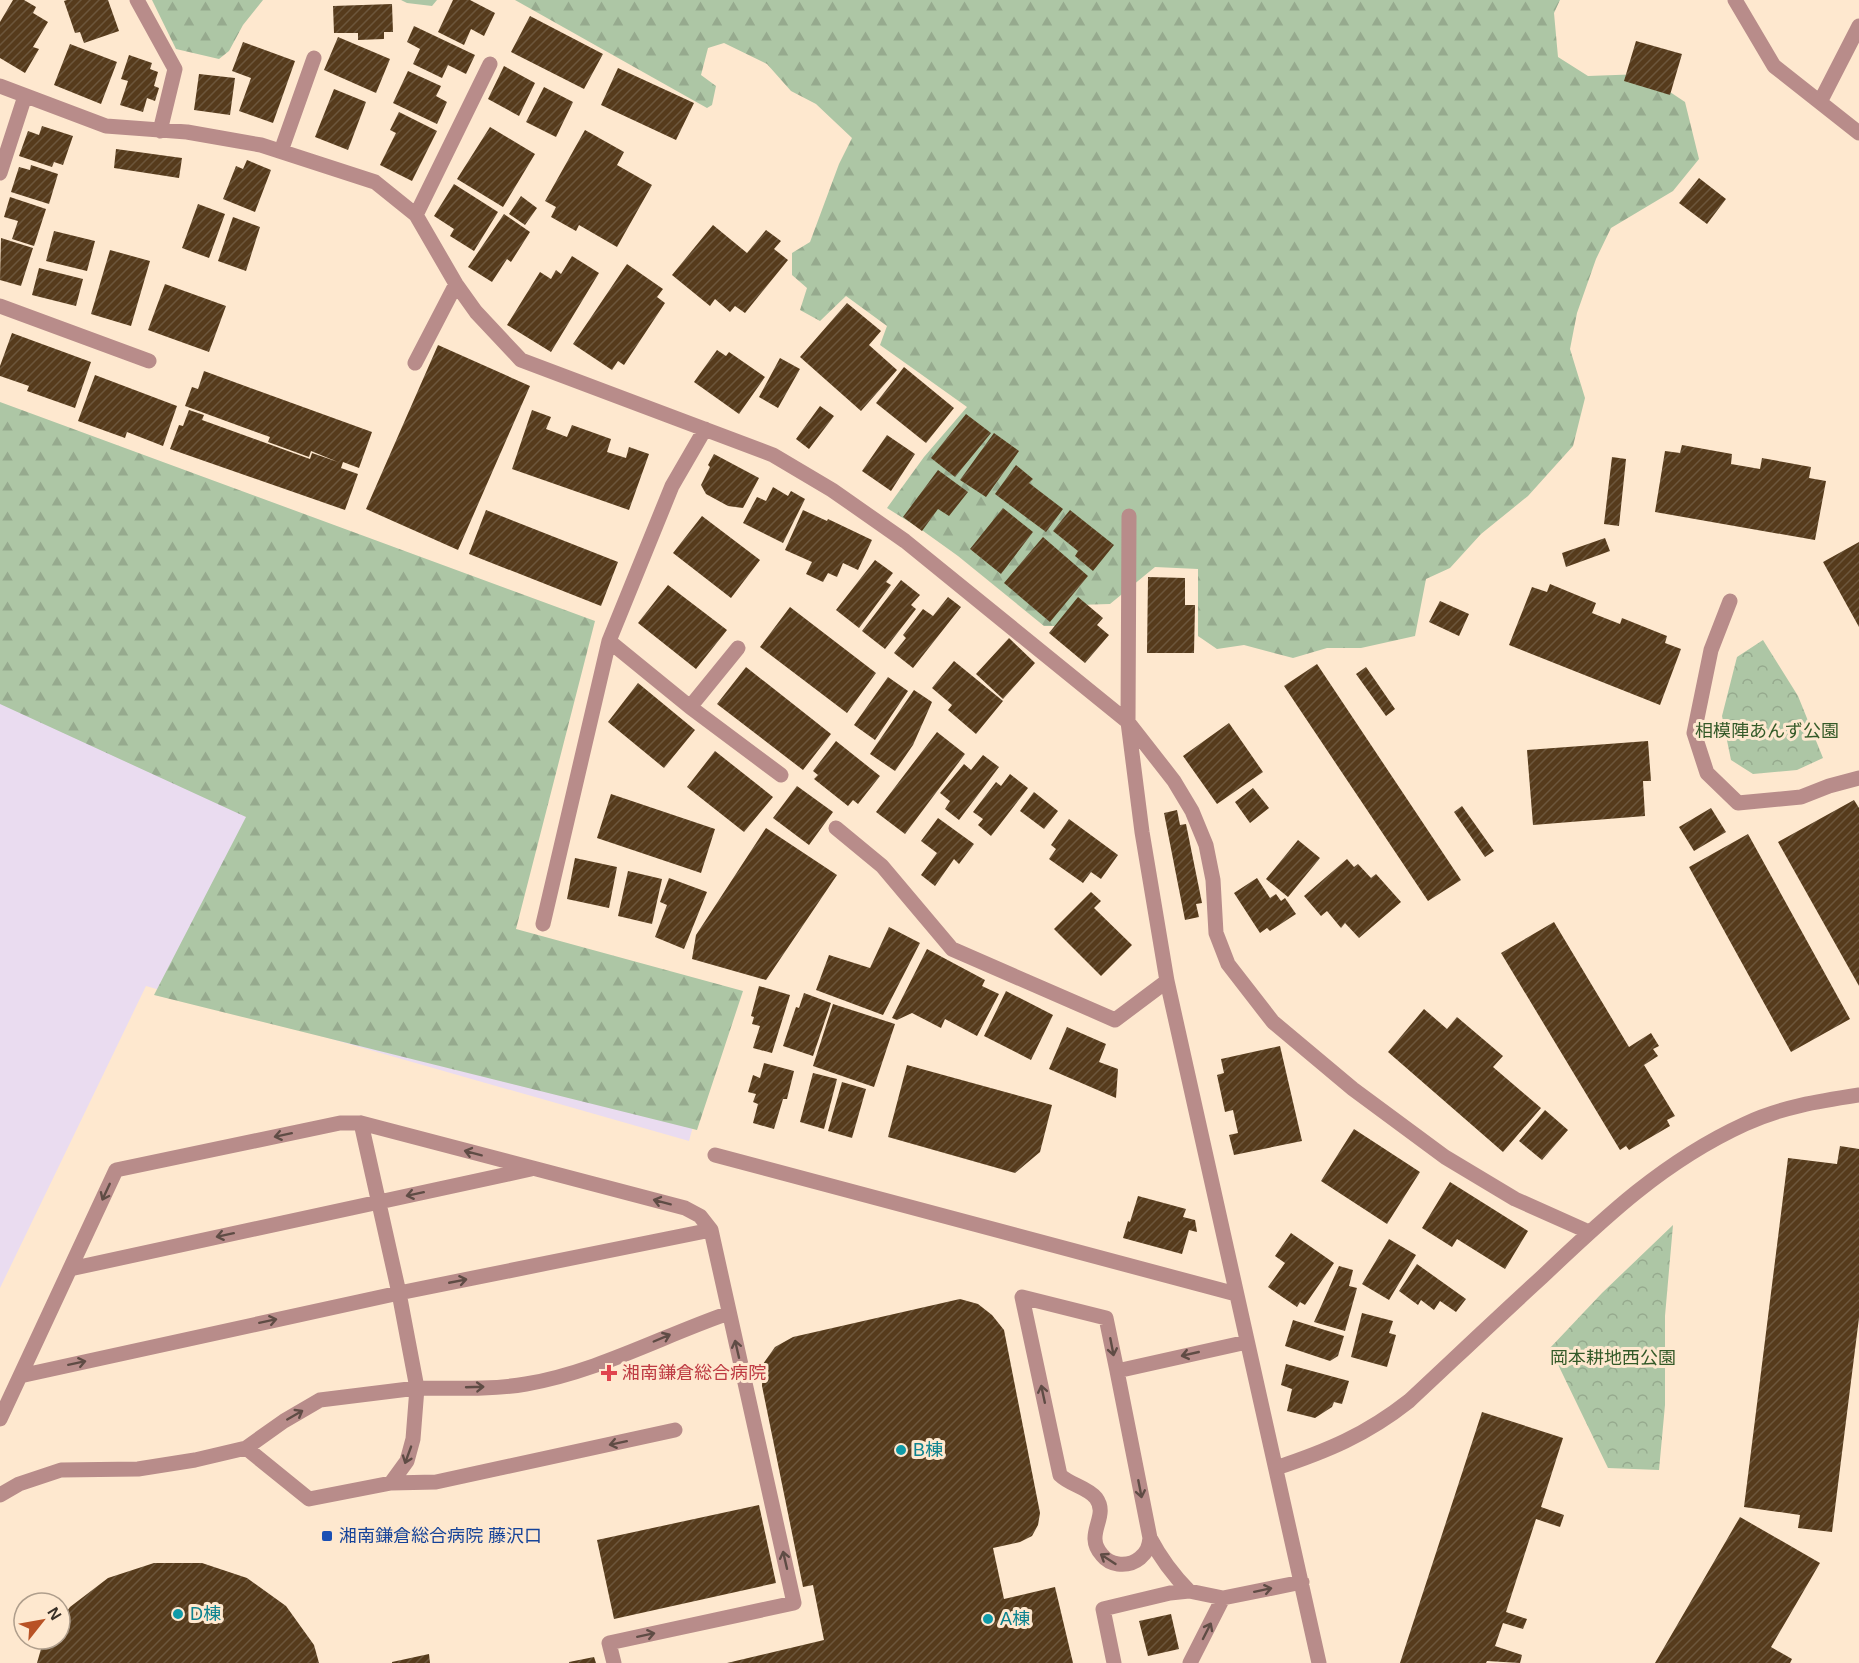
<svg xmlns="http://www.w3.org/2000/svg" width="1859" height="1663" viewBox="0 0 1859 1663" font-family="Helvetica,'Noto Sans JP',sans-serif">
<defs>
<pattern id="forest-firs" width="22" height="20" patternUnits="userSpaceOnUse" patternTransform="scale(1.5)"><rect width="22" height="20" fill="#adc6a5"/><path d="M5 1l3.5 6h-7zM16 11l3.5 6h-7z" fill="#96aa8e"/></pattern>
<pattern id="park-crowns" width="20" height="18" patternUnits="userSpaceOnUse" patternTransform="scale(1.5)"><rect width="20" height="18" fill="#adc6a5"/><path d="M2 6a3 3 0 1 1 6 0M12 15a3 3 0 1 1 6 0" fill="none" stroke="#96aa8e"/></pattern>
<pattern id="building-hatch" width="6" height="6" patternUnits="userSpaceOnUse" patternTransform="scale(1.5)"><rect width="6" height="6" fill="#563b1c"/><path d="M-1 1l2-2M0 6l6-6M5 7l2-2" fill="none" stroke="#6c563c"/></pattern>
</defs>
<rect width="100%" height="100%" fill="#fee8cf"/>
<!-- commercial -->
<path fill="#eadcf0" d="M0,414L505,936L729,996L689,1141L146,986L0,1288Z"/>
<!-- forest -->
<path fill="url(#forest-firs)" d="M152,0H263L243,25L229,51L219,59L176,49Z
M401,0H437L432,6L407,3Z
M515,0H1560L1554,13L1558,57L1588,76L1643,74L1685,102L1699,159L1673,191L1611,228L1596,259L1577,313L1570,349L1585,398L1573,446L1528,496L1481,534L1450,568L1426,579L1415,636L1361,648H1327L1293,658L1244,645L1217,649L1198,636V569L1155,567L1110,604L1076,605L1063,626H1044L958,556L919,528L887,508L924,457L967,407L880,345L887,326L846,296L820,321L800,310L807,288L792,275V253L810,242L839,164L852,138L816,104L791,91L767,64L724,43L708,48L701,75L716,86L712,105L707,108Z
M0,402L595,621L516,929L743,991L697,1130L154,995L246,817L0,704Z"/>
<!-- park -->
<path fill="url(#park-crowns)" d="M1763,640L1798,696L1823,758L1797,770L1753,774L1731,760L1722,716L1737,657Z
M1673,1225L1665,1316V1405L1659,1470L1608,1468L1550,1348L1602,1293Z"/>
<!-- building -->
<path fill="url(#building-hatch)" d="M13,0H24L36,7L33,13L48,22L33,47L39,49L25,73L0,58V22Z
M67,0H108L119,31L84,43L80,32L75,33L64,1Z
M453,0H470L495,13L484,36L471,29L464,45L438,32Z
M392,4L393,32H384V39L358,40V33H334L333,6Z
M530,16L603,54L584,89L511,52Z
M414,26L475,55L466,74L448,65L442,78L413,64L420,49L407,42Z
M338,37L390,59L376,93L324,70Z
M1636,41L1682,54L1670,95L1624,81Z
M243,42L295,61L273,123L239,111L251,78L232,71Z
M70,44L117,62L101,104L54,85Z
M129,55L152,63L150,69L158,72L154,86L159,88L155,101L147,98L143,112L120,105L128,81L121,79Z
M504,66L535,83L519,116L488,99Z
M618,68L694,103L676,140L601,105Z
M408,71L441,86L436,96L447,102L437,124L393,103Z
M199,74L235,78L230,115L194,110Z
M544,87L573,102L556,137L526,122Z
M334,89L366,102L348,150L315,137Z
M399,112L437,131L412,181L380,165L396,133L390,130Z
M42,126L73,136L63,165L54,162L52,167L19,156L28,131L39,135Z
M490,127L535,154L503,207L457,179Z
M585,130L624,152L617,165L652,185L617,247L579,225L576,231L551,217L556,207L545,201Z
M116,149L182,158L179,178L114,168Z
M247,160L271,170L255,212L223,199L236,166L243,169Z
M31,165L58,174L49,204L11,192L19,167L30,170Z
M1699,178L1726,199L1707,224L1679,203Z
M454,184L498,212L474,251L450,236L454,229L434,216Z
M521,196L537,208L525,225L509,214Z
M10,197L46,209L34,246L12,239L18,221L4,217Z
M198,204L225,214L209,258L182,248Z
M504,214L530,232L511,262L507,259L492,282L468,267Z
M233,217L260,227L246,271L218,261Z
M713,225L747,253L766,230L781,241L774,249L788,260L745,313L735,306L730,312L715,299L710,306L672,275Z
M54,231L95,241L87,271L46,261Z
M1,238L33,248L21,286L0,280Z
M110,250L150,261L131,326L91,314Z
M572,256L599,273L551,352L507,325L540,272L551,279L556,270L561,274Z
M627,264L663,289L657,297L665,303L624,365L618,361L612,370L573,344Z
M39,268L83,279L76,306L32,295Z
M165,284L226,306L209,352L148,330Z
M847,303L881,331L869,345L897,370L861,411L800,357Z
M12,333L91,362L75,408L27,391L29,386L0,376V366Z
M438,345L530,386L458,550L366,509Z
M717,350L726,356L729,352L765,377L739,414L694,382Z
M780,358L800,369L778,408L759,397Z
M904,367L954,408L926,443L876,403Z
M204,371L372,432L359,468L343,462L341,468L358,474L345,510L170,449L179,425L183,426L189,410L204,415L202,420L310,459L312,453L338,462L311,451L309,457L268,442L270,437L185,406L192,387L198,389Z
M95,375L177,406L163,446L127,432L125,438L78,421Z
M820,406L834,416L809,449L796,439Z
M532,410L551,417L546,429L567,437L572,425L611,439L607,452L626,458L629,447L649,454L629,510L512,469Z
M966,414L991,433L955,477L931,458Z
M994,433L1019,451L986,497L960,480Z
M887,435L915,454L891,491L862,471Z
M1682,445L1732,454L1731,464L1760,469L1762,458L1811,467L1809,478L1826,481L1815,540L1655,512L1665,451L1680,453Z
M714,454L759,478L743,508L728,506L706,494L701,485L710,467L708,465Z
M1612,457L1626,459L1619,526L1604,524Z
M1016,465L1033,479L1029,483L1063,509L1046,532L995,494Z
M938,470L968,492L949,516L938,509L922,531L903,517Z
M773,487L788,496L791,491L805,499L783,543L743,523L757,497L766,501Z
M1003,508L1033,532L1001,574L970,549Z
M486,510L618,562L601,606L469,554Z
M803,510L827,521L828,519L872,540L858,570L843,563L837,577L828,573L823,582L806,574L812,562L785,550Z
M1070,510L1114,545L1093,571L1075,556L1078,551L1053,531Z
M702,516L760,560L731,598L673,553Z
M1043,537L1088,576L1050,622L1004,583Z
M1605,538L1610,551L1566,567L1562,553Z
M1859,542V627L1823,562Z
M875,560L893,573L886,582L891,585L859,628L836,610Z
M1148,577L1185,578V605H1195L1194,653H1147Z
M901,580L920,595L911,605L916,609L885,649L862,631Z
M1550,584L1596,603L1592,613L1620,624L1622,618L1667,636L1665,643L1681,649L1660,705L1509,645L1532,587L1547,592Z
M668,585L727,630L696,669L638,623Z
M948,597L961,607L913,668L894,653L906,638L903,635L923,609L933,616Z
M1078,597L1103,618L1097,625L1109,635L1085,663L1049,633Z
M1440,601L1469,614L1459,636L1429,622Z
M790,607L876,673L847,713L760,647Z
M1009,638L1035,663L1003,699L976,674Z
M954,661L1003,701L976,734L948,710L952,705L932,688Z
M1317,664L1461,880L1428,901L1284,686Z
M746,667L831,734L803,770L717,704Z
M1366,667L1395,709L1386,716L1356,674Z
M888,677L908,691L875,740L854,725Z
M638,683L695,730L664,768L608,722Z
M914,690L932,702L913,745L895,771L870,754Z
M1229,723L1263,772L1217,804L1183,756Z
M937,732L965,754L905,834L876,812Z
M836,741L880,776L858,804L853,800L848,806L814,779L818,775L813,771Z
M1648,741L1651,781H1643L1645,816L1533,825L1527,750Z
M715,751L773,797L744,832L687,787Z
M983,755L999,767L959,820L945,809L950,801L940,793L964,764L971,770Z
M1010,774L1028,788L991,836L978,825L983,819L973,812L996,782L1001,786Z
M797,786L833,812L809,845L773,818Z
M1253,788L1269,808L1250,823L1235,802Z
M1034,792L1058,811L1044,829L1020,811Z
M611,794L715,829L701,873L597,838Z
M1854,800L1859,808V986L1778,842Z
M1462,806L1494,851L1485,857L1454,812Z
M1711,808L1726,832L1694,851L1679,827Z
M1177,810L1180,825L1186,824L1202,903L1196,904L1199,917L1185,920L1164,813Z
M938,818L974,844L959,864L954,859L935,886L921,875L937,853L921,841Z
M1069,819L1118,855L1101,879L1091,872L1083,883L1049,859L1056,849L1051,845Z
M766,828L837,875L766,980L692,959L696,935Z
M1748,834L1850,1019L1791,1052L1689,867Z
M1298,840L1320,858L1288,897L1266,879Z
M575,858L617,867L609,908L567,899Z
M1347,859L1354,867L1358,864L1371,878L1376,874L1401,902L1359,938L1345,923L1341,928L1327,911L1321,916L1304,896Z
M628,871L662,879L652,924L618,916Z
M669,878L707,892L684,949L655,937L667,905L660,902Z
M1257,878L1270,898L1276,894L1281,901L1285,898L1296,914L1270,931L1267,928L1260,933L1234,893Z
M1091,892L1101,901L1094,908L1132,945L1101,976L1054,929Z
M1554,922L1629,1047L1651,1033L1659,1046L1653,1049L1658,1056L1644,1065L1675,1116L1667,1120L1670,1126L1629,1150L1626,1146L1620,1150L1501,953Z
M889,927L920,943L883,1015L816,990L829,955L870,968Z
M927,949L985,980L982,986L999,994L977,1036L945,1019L941,1028L912,1013L897,1020L892,1018Z
M759,986L790,995L772,1053L753,1048L760,1026L752,1024L754,1017L751,1016Z
M1006,991L1053,1015L1031,1060L984,1036Z
M804,993L831,1003L813,1056L783,1046L796,1007L799,1008Z
M833,1004L895,1024L874,1087L813,1066Z
M1424,1009L1447,1029L1457,1017L1503,1056L1493,1067L1541,1108L1503,1152L1388,1052Z
M1067,1027L1106,1044L1099,1062L1118,1069L1116,1098L1049,1069Z
M1280,1046L1302,1141L1234,1155L1229,1135L1238,1133L1233,1110L1225,1112L1217,1075L1224,1073L1221,1059Z
M764,1063L794,1071L787,1099H783L774,1129L753,1123L758,1104L753,1102L756,1094L748,1092L753,1075L760,1078Z
M907,1065L1052,1105L1040,1152L1015,1173L888,1137Z
M813,1073L837,1079L824,1129L800,1122Z
M842,1082L866,1089L852,1138L828,1131Z
M1545,1110L1568,1130L1542,1160L1519,1141Z
M1354,1129L1420,1172L1387,1224L1321,1181Z
M1840,1146L1859,1149V1318L1832,1532L1798,1528L1800,1515L1744,1507L1788,1158L1837,1164Z
M1450,1182L1528,1231L1505,1269L1457,1239L1452,1247L1422,1228Z
M1138,1196L1186,1209L1183,1217L1195,1220L1197,1232L1189,1230L1182,1254L1123,1238L1128,1221L1130,1222Z
M1291,1233L1334,1263L1305,1305L1300,1302L1297,1307L1268,1287L1285,1263L1275,1256Z
M1389,1239L1416,1255L1389,1300L1362,1284Z
M1417,1264L1466,1299L1456,1312L1440,1301L1434,1310L1421,1300L1418,1305L1399,1291Z
M1339,1266L1353,1270L1349,1286L1357,1288L1345,1331L1314,1322Z
M960,1299L978,1304L992,1315L1004,1330L1040,1513L1038,1525L1032,1536L1020,1542L993,1548L1004,1599L1055,1587L1073,1663H727L824,1640L813,1585L803,1587L762,1386L763,1364L775,1347L793,1337Z
M1362,1313L1393,1321L1389,1333L1396,1335L1387,1367L1351,1357Z
M1293,1320L1344,1336L1338,1356L1330,1361L1285,1346Z
M1286,1364L1349,1381L1342,1404L1334,1402L1332,1407L1315,1418L1287,1411L1292,1389L1281,1385Z
M1482,1412L1563,1438L1541,1507L1564,1515L1560,1527L1536,1519L1506,1612L1527,1619L1523,1629L1503,1623L1495,1646L1522,1655L1520,1663L1487,1661L1486,1663H1400Z
M759,1505L776,1583L614,1619L597,1540Z
M1740,1517L1820,1563L1771,1647L1792,1659L1790,1663H1655Z
M154,1563H202L247,1578L286,1606L314,1645L319,1663H37L41,1649L48,1639H60V1621L70,1607L108,1578Z
M1171,1614L1179,1649L1148,1656L1139,1621Z
M429,1654L430,1663H392V1662Z
M594,1657L596,1663H569V1662Z"/>
<g fill="none" stroke-linecap="round" stroke-linejoin="round">
<!-- minor -->
<path stroke="#b88c8a" stroke-width="15" d="M137,0L175,69L160,131
M1735,0L1774,66L1859,133
M0,86L106,126L187,132L261,145L375,182L416,215L456,284L476,312L521,360L773,455L832,490L905,541L1128,722L1174,781L1192,811L1206,845L1213,880L1216,933L1228,964L1273,1022L1353,1089L1445,1157L1515,1199L1589,1232
M1820,102L1859,26
M281,151L314,58
M0,173L25,96
M416,215L490,64
M0,306L149,361
M415,363L456,284
M1129,516L1128,722L1142,832L1167,981L1319,1663
M1730,601L1711,650L1694,733L1707,773L1738,803L1801,797L1829,786L1859,778
M609,641L690,707L781,775
M690,707L738,648
M836,828L882,866L952,949L1115,1020L1167,981
M543,924L609,641L672,486L705,429
M361,1123L399,1293L417,1388C453,1388 491,1390 526,1384C597,1372 662,1336 729,1313
M715,1155L1236,1294
M70,1269L531,1169
M1117,1371L1106,1318L1022,1297L1060,1475C1070,1485 1087,1487 1096,1498C1110,1517 1083,1534 1102,1555C1106,1560 1111,1563 1118,1564C1126,1565 1134,1563 1140,1558C1147,1552 1149,1547 1150,1538
M20,1376L399,1293L711,1230
M0,1419L116,1170L340,1123H361L685,1208L700,1216L711,1230L794,1603L609,1643L614,1663
M1276,1468C1327,1451 1366,1435 1409,1401C1453,1360 1497,1318 1542,1277C1605,1217 1664,1161 1745,1124C1781,1107 1820,1101 1859,1095
M391,1483L436,1482L675,1430
M0,1495L19,1484L61,1470L138,1469L195,1460L246,1448L284,1421L320,1400L417,1388L413,1439L407,1461L391,1483L309,1499L246,1448
M1189,1591C1173,1575 1161,1559 1150,1538L1117,1371L1247,1342
M1114,1663L1103,1609L1170,1593L1189,1591L1223,1598L1302,1582
M1190,1663L1223,1598"/>
</g>
<!-- one-way arrows -->
<defs><path id="oneway-shaft" d="M-6 0H5M1.5-3L5.5 0L1.5 3" fill="none" stroke-width="1.6" stroke-linecap="round" stroke-linejoin="round" transform="scale(1.5)"/></defs>
<g stroke="#5f4c45">
<use href="#oneway-shaft" transform="translate(283 1135) rotate(168)"/>
<use href="#oneway-shaft" transform="translate(473 1153) rotate(-165)"/>
<use href="#oneway-shaft" transform="translate(106 1192) rotate(115)"/>
<use href="#oneway-shaft" transform="translate(415 1194) rotate(168)"/>
<use href="#oneway-shaft" transform="translate(662 1202) rotate(-165)"/>
<use href="#oneway-shaft" transform="translate(225 1235) rotate(168)"/>
<use href="#oneway-shaft" transform="translate(458 1281) rotate(-11)"/>
<use href="#oneway-shaft" transform="translate(268 1321) rotate(-12)"/>
<use href="#oneway-shaft" transform="translate(662 1338) rotate(-23)"/>
<use href="#oneway-shaft" transform="translate(1112 1347) rotate(79)"/>
<use href="#oneway-shaft" transform="translate(737 1349) rotate(-103)"/>
<use href="#oneway-shaft" transform="translate(1190 1354) rotate(167)"/>
<use href="#oneway-shaft" transform="translate(77 1363) rotate(-12)"/>
<use href="#oneway-shaft" transform="translate(475 1387) rotate(-2)"/>
<use href="#oneway-shaft" transform="translate(1043 1394) rotate(-102)"/>
<use href="#oneway-shaft" transform="translate(295 1415) rotate(-30)"/>
<use href="#oneway-shaft" transform="translate(618 1443) rotate(168)"/>
<use href="#oneway-shaft" transform="translate(408 1455) rotate(110)"/>
<use href="#oneway-shaft" transform="translate(1140 1489) rotate(79)"/>
<use href="#oneway-shaft" transform="translate(1108 1559) rotate(-147)"/>
<use href="#oneway-shaft" transform="translate(785 1560) rotate(-103)"/>
<use href="#oneway-shaft" transform="translate(1263 1590) rotate(-12)"/>
<use href="#oneway-shaft" transform="translate(1207 1631) rotate(-63)"/>
<use href="#oneway-shaft" transform="translate(646 1635) rotate(-12)"/>
</g>
<!-- markers -->
<path fill="#e0444e" stroke="#fee8cf" stroke-width="2" d="M606 1364h6v6h6v6h-6v6h-6v-6h-6v-6h6z"/>
<g fill="#0f9aa8" stroke="#fee8cf" stroke-width="2">
<circle cx="901" cy="1450" r="6"/>
<circle cx="178" cy="1614" r="6"/>
<circle cx="988" cy="1619" r="6"/>
</g>
<rect fill="#1a4fb4" stroke="#fee8cf" stroke-width="2" x="321" y="1530" width="12" height="12" rx="3"/>
<g text-anchor="middle" stroke-width="6" stroke-linejoin="round" paint-order="stroke">
<!-- park labels -->
<g font-size="18" fill="#345a28" stroke="#fee8cf">
<text x="1767" y="737">相模陣あんず公園</text>
<text x="1613" y="1364">岡本耕地西公園</text>
</g>
<!-- health labels -->
<g font-size="18" fill="#be3a42" stroke="#fee8cf" text-anchor="start">
<text x="622" y="1379">湘南鎌倉総合病院</text>
</g>
<!-- culture labels -->
<g font-size="18" fill="#0d838f" stroke="#fee8cf" text-anchor="start">
<text x="913" y="1456">B棟</text>
<text x="190" y="1620">D棟</text>
<text x="1000" y="1625">A棟</text>
</g>
<!-- transit labels -->
<g font-size="18" fill="#164399" stroke="#fee8cf" text-anchor="start">
<text x="339" y="1542">湘南鎌倉総合病院 藤沢口</text>
</g>
</g>
<!-- north arrow -->
<g transform="translate(42 1621) rotate(59)"><circle r="28" fill="#fee8cf" stroke="#af9e8c" stroke-width="1.5"/>
<path d="M0-4.5L10 22L0 15L-10 22Z" fill="#b85225"/>
<text y="-9" font-size="16" font-weight="bold" text-anchor="middle" fill="#393027">N</text>
</g>
</svg>
